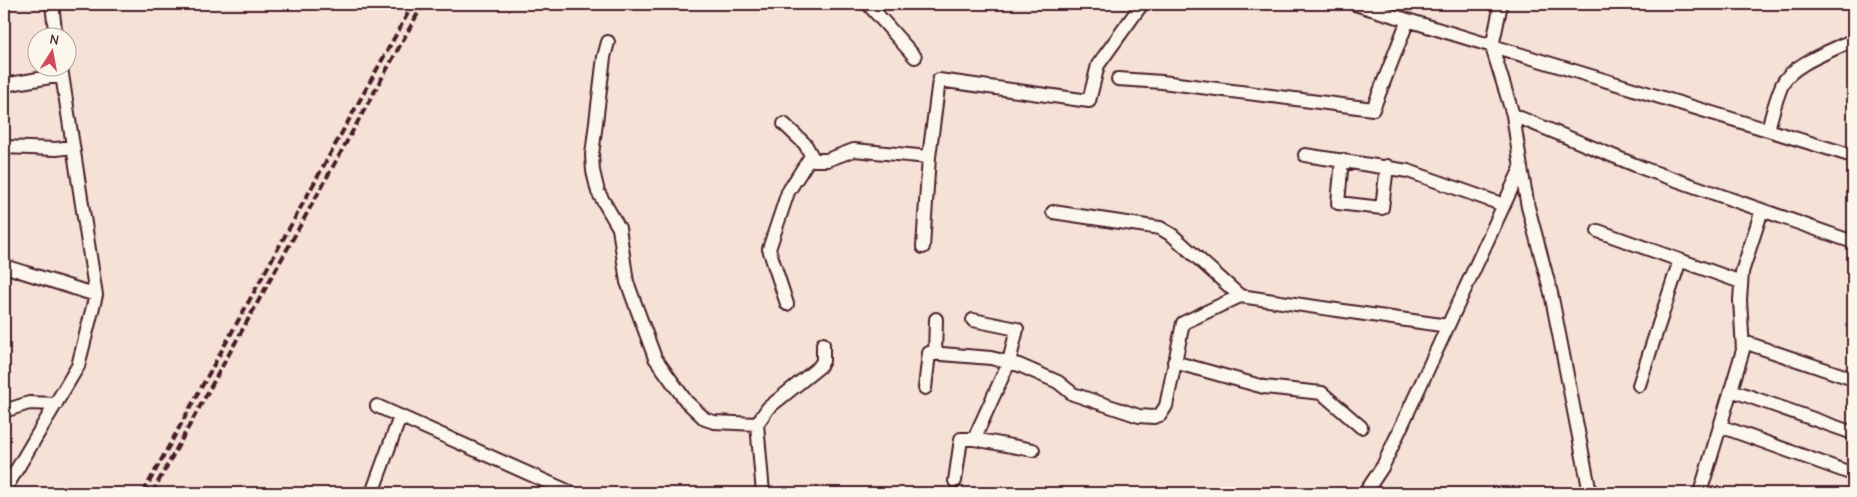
<svg xmlns="http://www.w3.org/2000/svg" width="1857" height="497" viewBox="0 0 1857 497" font-family="'Comic Neue',sans-serif">
<rect width="100%" height="100%" fill="#f5e1d6"/>
<filter id="ink" filterUnits="userSpaceOnUse"><feTurbulence type="fractalNoise" baseFrequency=".02" numOctaves="2"/><feDisplacementMap in="SourceGraphic" scale="10" xChannelSelector="R" yChannelSelector="G"/><feConvolveMatrix kernelMatrix="1 2 1 2 8 2 1 2 1" color-interpolation-filters="sRGB"/></filter>
<g filter="url(#ink)">
<g fill="none" stroke-linecap="round" stroke-linejoin="round">
<!-- minor casing -->
<g stroke="#4a1f2b" stroke-width="16">
<path id="minor" d="M52,4L56,38
M868,4L915,57
M1355,4L1853,156
M608,42L604,57L592,155L593,171L598,192L619,228L627,282L655,358L686,401L705,419L714,422L757,424
M1118,79L1162,82L1373,109L1408,20
M4,85L62,75
M1513,115L1645,169L1853,242
M784,124L805,144L814,160H827L854,150L929,157
M1768,129C1772,115 1776,98 1782,85C1791,64 1834,50 1853,40
M4,147L56,149L73,147
M1305,155L1408,171L1504,205
M1342,160L1338,203L1382,208L1387,166
M1521,168L1528,207L1551,293L1590,493
M1053,212L1160,228L1172,235L1240,296
M1598,231L1741,282
M923,247L929,157L939,80L1089,101L1098,65L1142,4
M4,266L96,295
M787,304L769,249L788,192L811,156
M973,320L1017,329L1009,362L974,439
M1744,342L1853,379
M935,354L936,319
M1174,362L1264,387L1322,393L1361,427
M1639,385L1680,260
M925,388L929,353L991,358L1019,365L1058,382L1073,394L1139,416L1154,417L1160,415L1166,406L1183,323L1240,296L1448,326
M1731,390L1853,433
M377,406L572,493
M4,411L29,403L56,404
M1720,426L1853,474
M955,481L961,439H974L1033,450
M4,491L78,366L96,295L61,68
M372,493L400,417
M763,493L757,424L768,408L819,367L823,361V344
M1365,493L1383,466L1521,168L1513,115L1492,47L1501,4
M1700,493L1743,350L1740,300L1742,272L1762,210"/>
</g>
<!-- minor -->
<use href="#minor" stroke="#fbf7ec" stroke-width="12"/>
<!-- rail -->
<path stroke="#4a1f2b" stroke-width="4" stroke-dasharray="8 4" stroke-linecap="butt" d="M143,493L413,4
M152,493L423,4"/>
</g>
</g>
<!-- margin -->
<rect width="1857" height="497" fill="none" stroke="#fbf7ec" stroke-width="20"/>
<rect x="10" y="10" width="1837" height="477" fill="none" stroke="#4a1f2b" stroke-width="2" filter="url(#ink)"/>
<!-- north arrow -->
<g transform="translate(52 52) rotate(11)"><circle r="24" fill="#fbf7ec" stroke="#b4a19f"/>
<path d="M0-4L9 19L0 12L-9 19Z" fill="#d1495b"/>
<text y="-8" font-size="14" font-weight="bold" text-anchor="middle" fill="#4a1f2b">N</text>
</g>
</svg>
